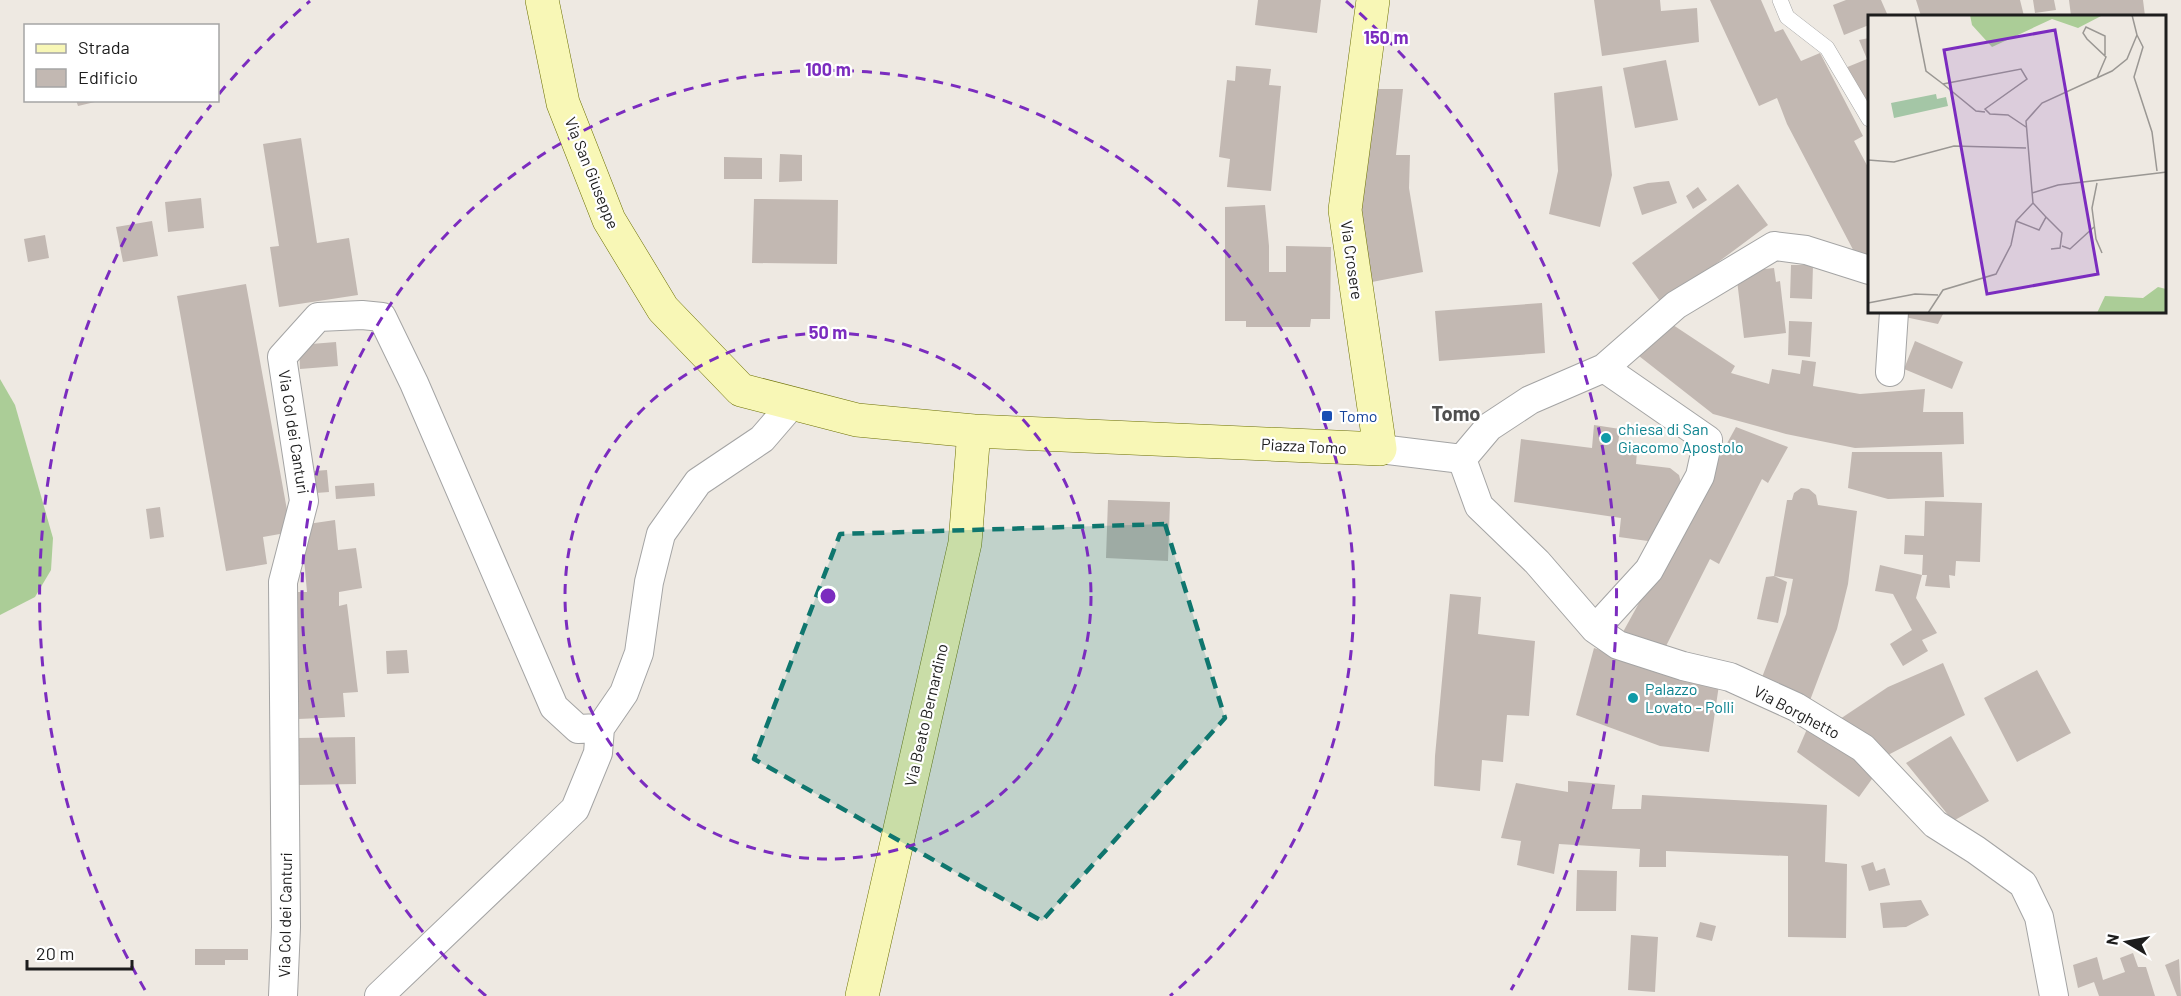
<svg xmlns="http://www.w3.org/2000/svg" width="2181" height="996" viewBox="0 0 2181 996" font-family="Barlow,sans-serif">
<rect width="100%" height="100%" fill="#eee9e2"/>
<!-- forest -->
<path fill="#abcd97" d="M0,379L15,405L53,538L51,570L35,597L0,615Z"/>
<!-- building -->
<path fill="#c2b8b2" d="M1258,0H1321L1317,33L1255,25Z
M1594,0H1660L1661,11L1697,8L1699,42L1602,56Z
M1710,0H1761L1775,32L1783,29L1801,61L1820,53L1863,136L1854,141L1869,169V258L1859,261L1787,124L1777,98L1759,106Z
M1846,0H1881L1888,16H1869V25L1844,35L1833,5Z
M1916,0H2020L2024,16H1921Z
M2033,0H2054L2056,10L2035,13Z
M2069,0H2143L2145,16H2071Z
M1869,38V99L1863,100L1845,68L1867,59L1859,40Z
M1666,60L1678,120L1635,128L1623,68Z
M1236,66L1271,69L1269,85L1281,86L1271,191L1227,187L1230,159L1219,157L1227,80L1235,81Z
M1602,86L1612,175L1600,227L1549,214L1558,171L1554,93Z
M1371,89H1403L1396,155H1410L1409,188L1423,272L1372,282L1359,200Z
M76,100H99V101L78,106Z
M301,138L317,243L349,238L358,295L279,307L270,247L279,246L263,144Z
M780,154L802,155V181L779,182Z
M724,157L762,158V179H724Z
M1669,181L1677,203L1642,215L1633,187L1648,183Z
M1738,184L1768,225L1662,304L1632,263Z
M1698,187L1707,200L1693,209L1686,196Z
M201,198L204,228L168,232L165,202Z
M754,199L838,200L837,264L752,263Z
M1265,205L1269,246V272H1286V246L1331,247L1330,319H1311L1310,327H1246V321H1225V207Z
M152,221L158,256L123,262L116,227Z
M45,235L49,258L28,262L24,239Z
M1791,265H1813L1812,299L1790,298Z
M1774,268L1776,282L1780,281L1786,333L1744,338L1736,272Z
M246,284L291,532L263,537L267,564L226,571L177,296Z
M1542,303L1545,353L1439,361L1435,311Z
M1901,312H1944L1938,324L1900,316Z
M1664,319L1735,366L1731,373L1769,384L1772,369L1800,374L1802,360L1816,362L1813,386L1860,394L1925,389L1923,412H1963L1964,444L1855,448L1786,434L1713,414L1639,356Z
M1789,321L1812,322L1810,357L1788,355Z
M1915,341L1963,362L1952,389L1904,369Z
M336,342L338,366L300,369L299,345Z
M1594,425L1620,429L1617,451L1637,452L1636,464L1670,468L1679,475L1681,483L1655,542L1619,537L1621,518L1514,502L1521,439L1592,448Z
M1736,427L1788,447L1768,483L1762,479L1719,564L1710,559L1664,650L1623,632Z
M1852,452H1942L1944,497L1888,499L1848,488Z
M327,470L329,492L316,493L314,471Z
M374,483L375,496L336,499L335,486Z
M1801,488L1809,489L1816,495L1818,505L1857,511L1848,584L1837,629L1809,703L1761,680L1786,614L1793,579L1774,576L1787,500H1792L1794,493Z
M1108,500L1170,502L1168,561L1106,558Z
M1925,501L1982,503L1980,562L1956,561L1955,576L1949,575L1950,588L1925,586L1927,575H1922L1923,555L1904,554L1905,535L1924,536Z
M160,507L164,537L150,539L146,509Z
M335,520L338,550L356,548L362,588L339,592V606L347,604L358,692L343,693L345,717L298,719L293,592H307L301,525Z
M1880,565L1922,575L1916,598L1937,633L1922,640L1928,651L1903,666L1890,644L1912,630L1893,594L1875,591Z
M1774,576L1787,582L1778,623L1757,619L1766,577Z
M1450,594L1481,597L1478,634L1535,641L1529,716L1507,715L1503,762L1482,760L1480,791L1434,786L1435,756Z
M1594,648L1673,674L1719,685L1709,752L1660,746L1576,715Z
M407,650L409,673L387,674L386,651Z
M1943,663L1965,715L1886,756L1840,719L1888,687Z
M2037,670L2071,733L2017,762L1984,698Z
M1807,729L1877,772L1859,797L1797,752Z
M1951,736L1989,801L1953,821L1906,763Z
M355,737L356,784L299,785L298,738Z
M1568,781L1615,785L1612,809H1641L1642,795L1827,805L1825,862L1847,864L1846,938L1788,937V856L1666,851V867H1639L1640,849L1559,844L1554,874L1517,865L1521,841L1501,838L1516,783L1568,792Z
M1873,862L1876,871L1885,868L1890,885L1869,891L1861,866Z
M1577,870L1617,871L1616,911H1576Z
M1921,900L1929,915L1906,927L1883,928L1880,903Z
M1700,922L1716,926L1712,941L1696,937Z
M1631,935L1658,937L1655,992L1628,990Z
M195,949H248V960H225V965H195Z
M2133,953L2138,967H2146L2155,996H2099L2094,982L2078,988L2073,965L2097,957L2103,980L2125,972L2120,958Z
M2179,959L2181,996H2177L2165,965Z"/>
<g fill="none" stroke-linecap="round" stroke-linejoin="round">
<!-- lane casing -->
<g stroke="#a4a4a4" stroke-width="16">
<path id="lane" d="M1780,0L1787,17L1827,48L1869,119"/>
</g>
<!-- street casing -->
<g stroke="#a4a4a4" stroke-width="30">
<path id="street" d="M1604,368L1676,305L1774,246L1806,250L1869,270
M1890,372L1894,312
M1380,449L1462,459
M1462,459L1479,506L1537,562L1595,629L1618,645L1683,666L1730,677L1796,707L1863,748L1935,824L1976,850L2023,884L2039,917L2054,996
M1462,459L1489,427L1530,400L1604,368L1708,440L1700,476L1649,570L1595,629
M283,996L286,927L283,582L304,501L282,357L318,317L362,315L382,317L414,383L554,707L578,729L600,728
M379,996L575,809L598,753L600,728L624,693L639,653L649,582L661,534L698,482L762,439L793,403"/>
</g>
<!-- secondary casing -->
<g stroke="#6d7106" stroke-width="34">
<path id="secondary" d="M542,0L563,103L609,220L663,309L741,390L857,420L974,431L1380,449L1345,210L1373,0
M862,996L965,543L974,431"/>
</g>
<!-- lane -->
<use href="#lane" stroke="#fff" stroke-width="15"/>
<!-- street -->
<use href="#street" stroke="#fff" stroke-width="28"/>
<!-- secondary -->
<use href="#secondary" stroke="#f8f7b6" stroke-width="33"/>
</g>
<!-- marked area -->
<path fill="#0f766e" fill-opacity="0.2" stroke="#0f766e" stroke-width="4.5" stroke-dasharray="12 8" stroke-linejoin="round" d="M1165,524L1225,718L1042,921L754,759L840,534Z"/>
<!-- distance rings -->
<g fill="none" stroke="#7b2cbf" stroke-width="3" stroke-dasharray="10 8">
<circle cx="828" cy="596" r="263"/>
<path d="M486 996A526 526 0 1 1 1170 996"/>
<path d="M145 990A789 789 0 0 1 211 105M219 94A789 789 0 0 1 310 1M1346 1A789 789 0 0 1 1511 990"/>
</g>
<!-- markers -->
<rect fill="#1a4fb4" stroke="#fff" stroke-width="2" x="1321" y="410" width="12" height="12" rx="3"/>
<g fill="#0f9aa8" stroke="#fff" stroke-width="2">
<circle cx="1606" cy="438" r="6"/>
<circle cx="1633" cy="698" r="6"/>
</g>
<g text-anchor="middle" stroke-width="4.5" stroke-linejoin="round" paint-order="stroke">
<!-- street labels -->
<g font-size="16" fill="#1d1d1d" stroke="#fff">
<text transform="translate(592 173) rotate(68)" y="6">Via San Giuseppe</text>
<text transform="translate(1352 260) rotate(82)" y="6">Via Crosere</text>
<text transform="translate(294 432) rotate(81)" y="6">Via Col dei Canturi</text>
<text transform="translate(1304 446) rotate(3)" y="6">Piazza Tomo</text>
<text transform="translate(1797 712) rotate(28)" y="6">Via Borghetto</text>
<text transform="translate(926 715) rotate(-77)" y="6">Via Beato Bernardino</text>
<text transform="translate(285 915) rotate(-89)" y="6">Via Col dei Canturi</text>
</g>
<!-- transit labels -->
<g font-size="16" fill="#164399" stroke="#fff" text-anchor="start">
<text x="1339" y="422">Tomo</text>
</g>
<!-- culture labels -->
<g font-size="16" fill="#0d838f" stroke="#fff" text-anchor="start">
<text x="1618" y="435">chiesa di San<tspan x="1618" dy="18">Giacomo Apostolo</tspan></text>
<text x="1645" y="695">Palazzo<tspan x="1645" dy="18">Lovato - Polli</tspan></text>
</g>
<!-- quarter labels -->
<g font-size="20" font-weight="bold" fill="#505050" stroke="#fff">
<text x="1456" y="421">Tomo</text>
</g>
</g>
<!-- overview -->
<g transform="translate(1868 15)">
<rect width="298" height="298" fill="#eee9e2"/>
<path d="M102,0H235L210,13L184,4L124,32L104,10ZM290,272L298,274V298H222H229L237,281L275,283Z" fill="#abcd97"/>
<path d="M68,79L69,84L78,82L80,91L26,103L23,88Z" fill="#a4c6a6"/>
<path fill="none" stroke="#9a9793" stroke-width="1.5" d="M47,0L58,56L75,69M269,20L275,32L266,62L284,117L289,156M229,63L238,42L219,24L215,18L218,12L237,21V40M117,97L108,96L75,69L153,54L159,64L117,94L122,99L140,100L158,112M0,145L26,147L86,131L158,133M229,168L224,193L228,224L234,238M164,178L190,170L299,157M178,202L194,218L192,233L183,234M148,206L171,215L178,202L165,188L158,106L174,88L244,56L259,44L269,20L264,0M194,231L202,234L226,212M0,288L47,279L70,280M60,298L75,275L128,259L143,230L148,206L165,188"/>
<path fill="#7b2cbf" fill-opacity="0.15" stroke="#7b2cbf" stroke-width="3" d="M187,15L230,259L119,279L76,35Z"/>
<rect width="298" height="298" fill="none" stroke="#1d1d1d" stroke-width="3"/>
</g>
<circle cx="828" cy="596" r="9" fill="#7b2cbf" stroke="#fff" stroke-width="3"/>
<g font-size="18" text-anchor="middle" font-weight="bold" fill="#7b2cbf" stroke="#fff" stroke-width="4.5" stroke-linejoin="round" paint-order="stroke">
<text x="1386" y="44">150 m</text>
<text x="828" y="76">100 m</text>
<text x="828" y="339">50 m</text>
</g>
<!-- legend -->
<rect x="24" y="24" width="195" height="78" fill="#ffffff" stroke="#a5a5a5" stroke-width="1.5"/>
<rect x="36" y="44" width="30" height="9" fill="#f8f7b6" stroke="#a5a5a5" stroke-width="1.5"/>
<text x="78" y="54" font-size="18" fill="#1d1d1d">Strada</text>
<rect x="36" y="69" width="30" height="18" fill="#c2b8b2" stroke="#a5a5a5" stroke-width="1.5"/>
<text x="78" y="84" font-size="18" fill="#1d1d1d">Edificio</text>
<!-- north arrow -->
<g transform="translate(2127 942) rotate(280)" stroke="#ffffff" stroke-width="4.5" paint-order="stroke">
<path d="M0-4.5L10 22L0 15L-10 22Z" fill="#1d1d1d"/>
<text y="-9" font-size="16" font-weight="bold" text-anchor="middle" fill="#1d1d1d">N</text>
</g>
<!-- scale -->
<path d="M27 960v9h105v-9" fill="none" stroke="#1d1d1d" stroke-width="3"/>
<text x="36" y="960" font-size="18" fill="#1d1d1d" stroke="#ffffff" stroke-width="4.5" paint-order="stroke">20 m</text>
</svg>
